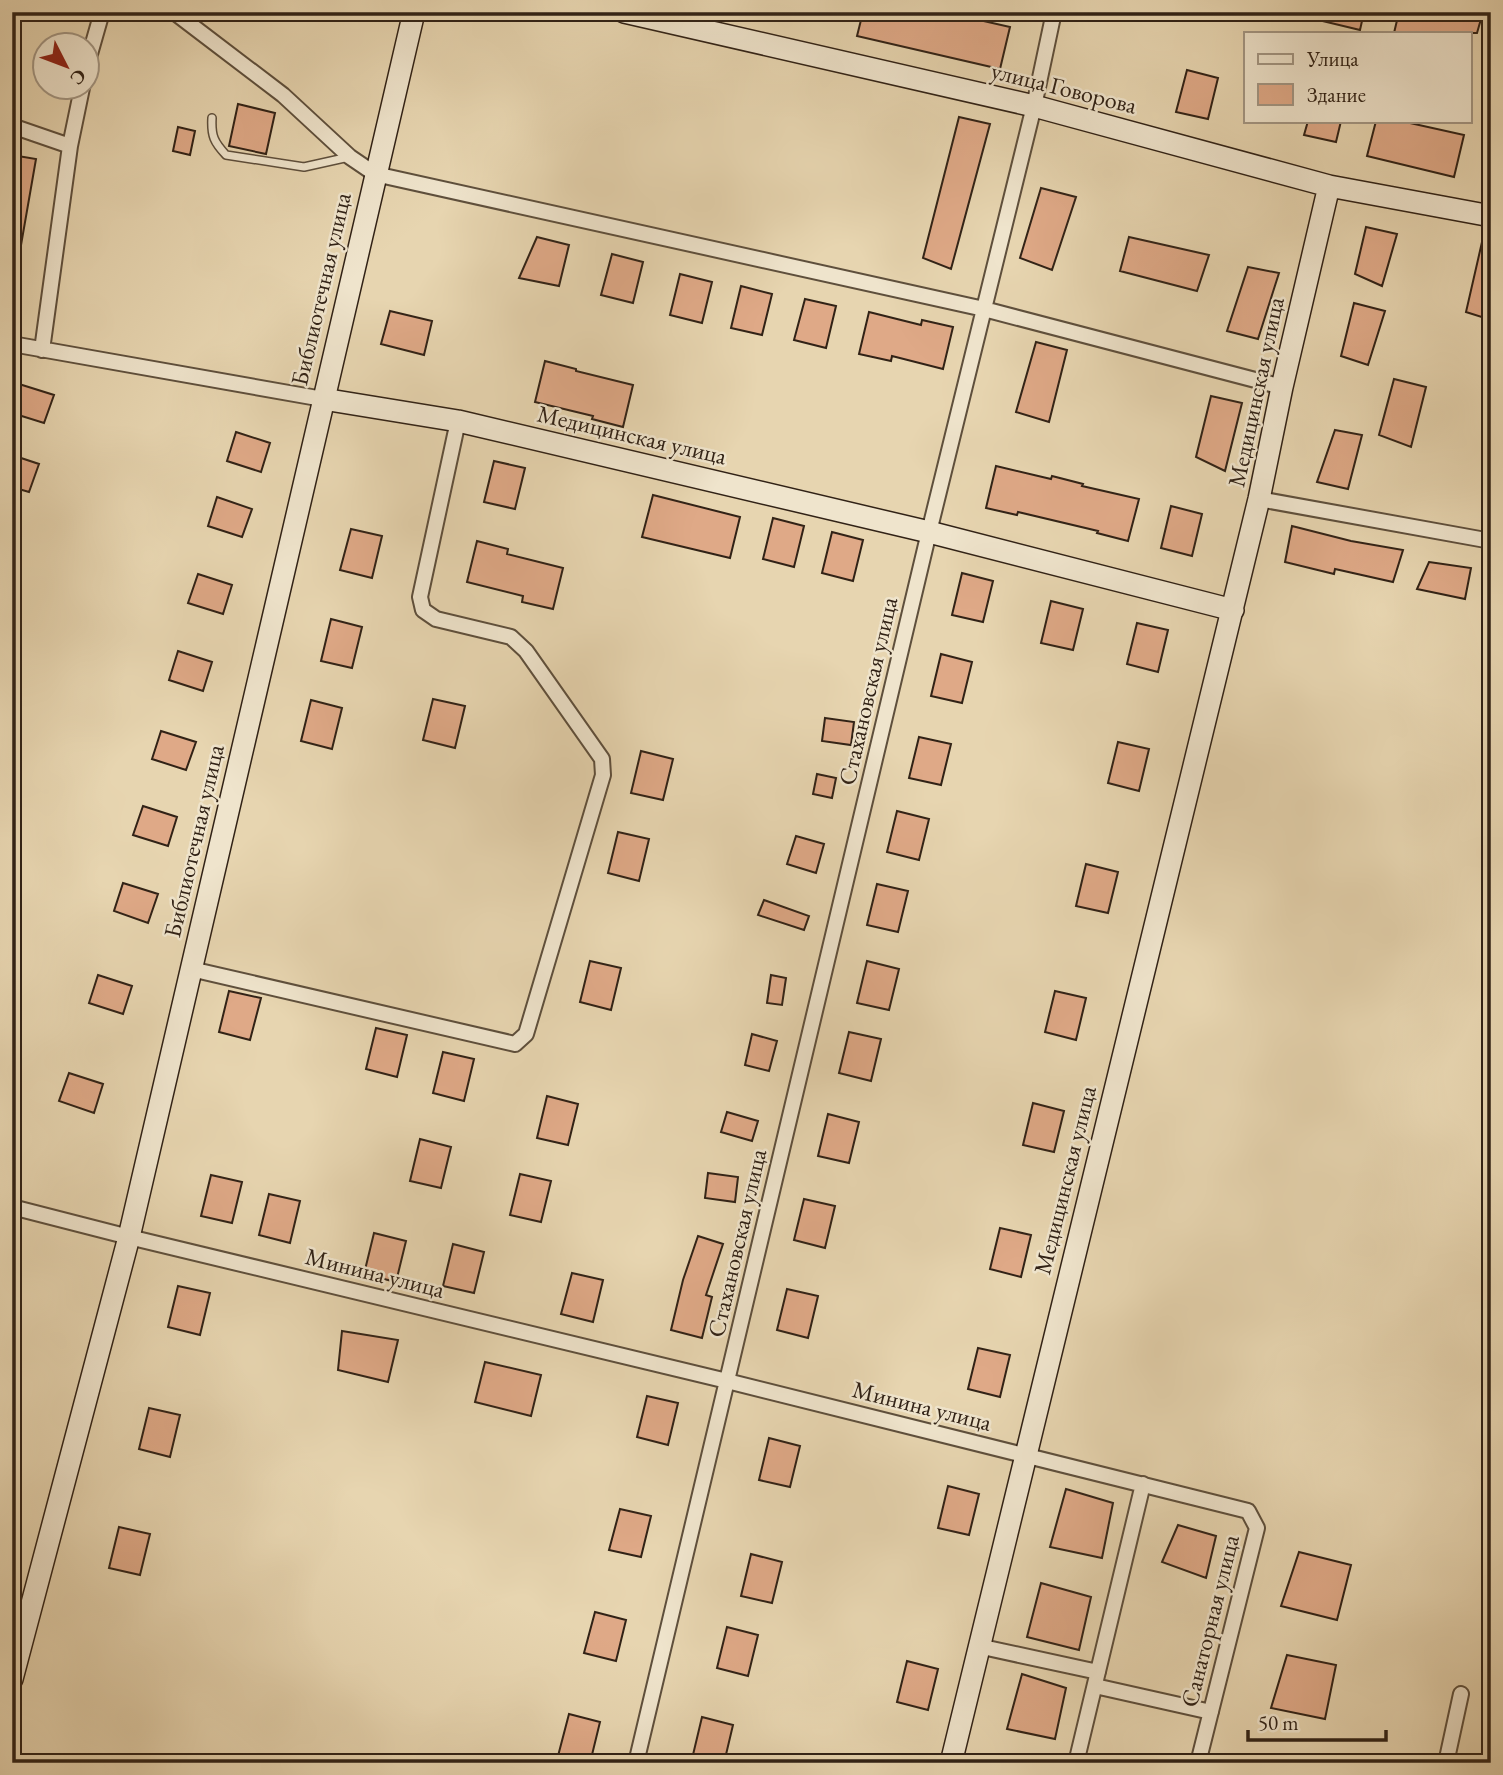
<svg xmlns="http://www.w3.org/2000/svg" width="1503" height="1775" viewBox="0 0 1503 1775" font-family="'EB Garamond',serif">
<rect width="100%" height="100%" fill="#e7d5b0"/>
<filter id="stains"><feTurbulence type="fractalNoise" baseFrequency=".00286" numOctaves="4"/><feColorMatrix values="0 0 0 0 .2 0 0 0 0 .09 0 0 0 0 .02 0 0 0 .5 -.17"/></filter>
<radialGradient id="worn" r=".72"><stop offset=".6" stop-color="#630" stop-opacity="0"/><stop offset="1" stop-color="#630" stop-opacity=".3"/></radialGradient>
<!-- building -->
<path fill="#dfa987" stroke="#312216" stroke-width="2" d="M863,12H944L1010,27L1000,69L857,36Z
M1311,12H1364L1360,30L1310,18Z
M1399,12H1483L1477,33H1394Z
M1187,70L1218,78L1208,119L1176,112Z
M238,104L275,113L266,154L229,146Z
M959,117L990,124L951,269L923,258Z
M1308,121H1341L1336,142L1304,135Z
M1376,121H1401L1464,135L1454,177L1367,156Z
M178,127L195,131L190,155L173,151Z
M12,155L36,159L20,251L12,250Z
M1041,188L1076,197L1052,270L1020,258Z
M1366,227L1397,234L1382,286L1355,274Z
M1485,229L1491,230V320L1466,312Z
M537,237L569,245L559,286L519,278Z
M1129,237L1209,255L1197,291L1120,271Z
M612,254L643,262L633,303L601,295Z
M1248,267L1279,273L1258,339L1227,331Z
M680,274L712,282L702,323L670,315Z
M741,286L772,294L762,335L731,328Z
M805,299L836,306L826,348L794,340Z
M1354,303L1385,311L1368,365L1341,356Z
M390,311L432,321L424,355L381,344Z
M869,312L921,325L922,320L953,327L943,369L892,356L891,361L859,354Z
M1036,342L1067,350L1049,422L1016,412Z
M545,361L576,369V371L633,385L623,427L592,419L593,416L535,402Z
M1394,379L1426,387L1411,447L1379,435Z
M19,384L54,395L44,423L12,413V406Z
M1211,396L1242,403L1225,471L1196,457Z
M1335,430L1362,435L1348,489L1317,482Z
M236,432L270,443L261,472L227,461Z
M12,455L39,464L29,492L12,487Z
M494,461L525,468L515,509L484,502Z
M996,466L1051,479L1052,476L1083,484L1082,486L1139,499L1128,541L1097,533L1098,531L1018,512L1017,515L986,508Z
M653,495L740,517L730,558L642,537Z
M217,497L252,509L242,537L208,526Z
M1171,506L1202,514L1192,556L1161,548Z
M773,518L804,526L794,567L763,559Z
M1292,526L1351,541L1403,550L1393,582L1335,569L1334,574L1285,562Z
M351,529L382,536L372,578L340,570Z
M832,532L863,540L853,581L822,573Z
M477,541L508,549L507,554L563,568L553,609L522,602L523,596L467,582Z
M1429,562L1471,568L1465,599L1417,589Z
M962,573L993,581L983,622L952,615Z
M198,574L232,585L223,614L188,603Z
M1051,601L1083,609L1073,650L1041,643Z
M331,619L362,627L352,668L321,661Z
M1137,623L1168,630L1158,672L1127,664Z
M178,651L212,662L203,691L169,680Z
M941,654L972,662L962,703L931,696Z
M433,699L465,706L455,748L423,740Z
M311,700L342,708L332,749L301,741Z
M825,718L854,722L851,745L822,741Z
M161,731L196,742L186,770L152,759Z
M919,737L951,744L941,785L909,778Z
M1118,742L1149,749L1139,791L1108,783Z
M641,751L673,759L663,800L631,793Z
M817,774L836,778L832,798L813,794Z
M143,806L177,817L168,846L133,835Z
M897,811L929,819L919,860L887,852Z
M618,832L649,839L639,881L608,873Z
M796,836L824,844L816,873L787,864Z
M1086,864L1118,872L1108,913L1076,906Z
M123,883L158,894L148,923L114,911Z
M877,884L908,891L898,932L867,925Z
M764,900L809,916L804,930L758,915Z
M590,961L621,968L611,1010L580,1002Z
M867,961L899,969L889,1010L857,1003Z
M98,975L132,986L123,1014L89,1003Z
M771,975L786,978L782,1005L767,1003Z
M229,991L261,998L250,1040L219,1032Z
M1055,991L1086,998L1076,1040L1045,1032Z
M376,1028L407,1035L397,1077L366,1069Z
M849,1032L881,1039L871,1081L839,1073Z
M752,1034L777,1041L769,1071L745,1065Z
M443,1052L474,1059L464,1101L433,1093Z
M69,1073L103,1084L94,1113L59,1101Z
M547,1096L578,1104L568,1145L537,1138Z
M1033,1103L1064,1111L1054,1152L1023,1145Z
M727,1112L758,1121L752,1141L721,1132Z
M828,1114L859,1122L849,1163L818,1156Z
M420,1139L451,1147L441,1188L410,1181Z
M708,1173L738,1177L735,1202L705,1198Z
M520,1174L551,1181L541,1222L510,1215Z
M211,1175L242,1182L232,1223L201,1216Z
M269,1194L300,1201L290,1243L259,1235Z
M804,1199L835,1206L825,1248L794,1240Z
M1000,1228L1031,1235L1021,1277L990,1269Z
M374,1233L406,1241L396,1282L364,1274Z
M698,1236L723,1244L706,1295L712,1297L702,1338L671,1330L683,1280Z
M453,1244L484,1252L474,1293L443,1286Z
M572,1273L603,1280L593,1322L561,1314Z
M178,1286L210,1293L200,1335L168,1327Z
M787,1289L818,1296L808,1338L777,1330Z
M342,1331L398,1340L388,1382L338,1370Z
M978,1348L1010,1355L1000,1397L968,1389Z
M485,1362L541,1375L531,1416L475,1402Z
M647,1396L678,1403L668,1445L637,1437Z
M149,1408L180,1415L170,1457L139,1449Z
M769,1438L800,1446L790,1487L759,1480Z
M948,1486L979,1494L969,1535L938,1528Z
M1066,1489L1113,1503L1102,1558L1050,1547Z
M620,1509L651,1516L641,1557L609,1550Z
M1178,1525L1216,1536L1206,1578L1162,1562Z
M119,1527L150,1534L140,1575L109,1568Z
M1299,1552L1351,1565L1337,1620L1281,1606Z
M751,1554L782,1562L772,1603L741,1596Z
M1041,1583L1091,1597L1079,1650L1027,1637Z
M595,1612L626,1620L616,1661L584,1653Z
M727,1627L758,1635L748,1676L717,1668Z
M1287,1655L1336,1665L1325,1719L1271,1708Z
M907,1661L938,1669L928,1710L897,1702Z
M1022,1674L1066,1688L1055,1739L1007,1729Z
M569,1714L600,1722L590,1763L558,1756Z
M702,1717L733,1725L724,1763H707L692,1759Z"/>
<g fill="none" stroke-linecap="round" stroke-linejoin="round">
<!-- lane casing -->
<g stroke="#5e4f3c" stroke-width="10">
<path id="lane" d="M212,118C211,136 214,142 226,155L304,167L349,157"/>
</g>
<!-- street casing -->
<g stroke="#5e4f3c" stroke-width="18">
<path id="street" d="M174,12L283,95L350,157L375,174L984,309L1282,387
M88,61L102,12
M12,126L70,146
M12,344L323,399
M42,350L70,146L82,88
M1259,499L1491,541
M191,969L515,1044L526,1034L603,775L602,759L526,651L511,637L436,619L423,610L420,597L458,421
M12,1207L129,1237L727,1381L1248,1511L1257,1528L1198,1763
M978,1646L1098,1672
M1095,1686L1211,1712
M636,1763L929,532L1034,106L1054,12
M1076,1763L1143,1484
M1446,1763L1461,1694"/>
</g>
<!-- secondary casing -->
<g stroke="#312216" stroke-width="24">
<path id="secondary" d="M624,12L1034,106L1329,186L1491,216
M323,399L458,421L929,532L1233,610
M12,1679L129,1237L414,12
M951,1763L1259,499L1282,387L1329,186"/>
</g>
<!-- lane -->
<use href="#lane" stroke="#efe4cc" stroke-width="7"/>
<!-- street -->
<use href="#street" stroke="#efe4cc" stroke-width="14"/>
<!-- secondary -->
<use href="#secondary" stroke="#efe4cc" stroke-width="21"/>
</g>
<g text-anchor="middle" stroke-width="5" stroke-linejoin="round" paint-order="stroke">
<!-- street labels -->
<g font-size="24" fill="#312216" stroke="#efe4cc">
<text transform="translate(1064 88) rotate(14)" y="8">улица Говорова</text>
<text transform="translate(321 289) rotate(-77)" y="8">Библиотечная улица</text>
<text transform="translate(1256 392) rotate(-78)" y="8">Медицинская улица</text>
<text transform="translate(632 435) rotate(13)" y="8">Медицинская улица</text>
<text transform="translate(868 691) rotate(-77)" y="8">Стахановская улица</text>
<text transform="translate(194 841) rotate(-77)" y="8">Библиотечная улица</text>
<text transform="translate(1065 1180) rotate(-76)" y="8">Медицинская улица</text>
<text transform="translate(737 1243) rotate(-77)" y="8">Стахановская улица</text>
<text transform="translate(375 1273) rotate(14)" y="8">Минина улица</text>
<text transform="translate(922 1406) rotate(14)" y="8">Минина улица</text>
<text transform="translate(1210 1621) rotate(-76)" y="8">Санаторная улица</text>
</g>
</g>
<!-- margin -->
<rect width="1503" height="1775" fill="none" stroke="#e7d5b0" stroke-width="42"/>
<rect x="14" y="14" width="1475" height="1747" fill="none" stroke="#312216" stroke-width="3.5"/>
<rect x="21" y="21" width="1461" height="1733" fill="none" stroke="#312216" stroke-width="2"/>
<!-- legend -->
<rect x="1244" y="32" width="228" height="91" fill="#efe4cc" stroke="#a39683" stroke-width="2"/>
<rect x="1258" y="54" width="35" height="10" fill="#efe4cc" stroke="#a39683" stroke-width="2"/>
<text x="1307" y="66" font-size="21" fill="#312216">Улица</text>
<rect x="1258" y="84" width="35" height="21" fill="#dfa987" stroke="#a39683" stroke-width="2"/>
<text x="1307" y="102" font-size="21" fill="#312216">Здание</text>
<!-- north arrow -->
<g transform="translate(66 66) rotate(132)"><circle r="33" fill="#efe4cc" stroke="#a39683" stroke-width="2"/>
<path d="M0-5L12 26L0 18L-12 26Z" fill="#8f2418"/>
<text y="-10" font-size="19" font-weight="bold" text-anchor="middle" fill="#312216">С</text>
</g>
<!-- scale -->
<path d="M1248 1730v10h138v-10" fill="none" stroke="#312216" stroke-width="3.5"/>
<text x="1258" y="1730" font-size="21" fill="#312216" stroke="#efe4cc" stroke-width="5" paint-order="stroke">50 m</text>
<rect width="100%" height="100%" filter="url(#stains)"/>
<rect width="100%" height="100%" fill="url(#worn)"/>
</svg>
